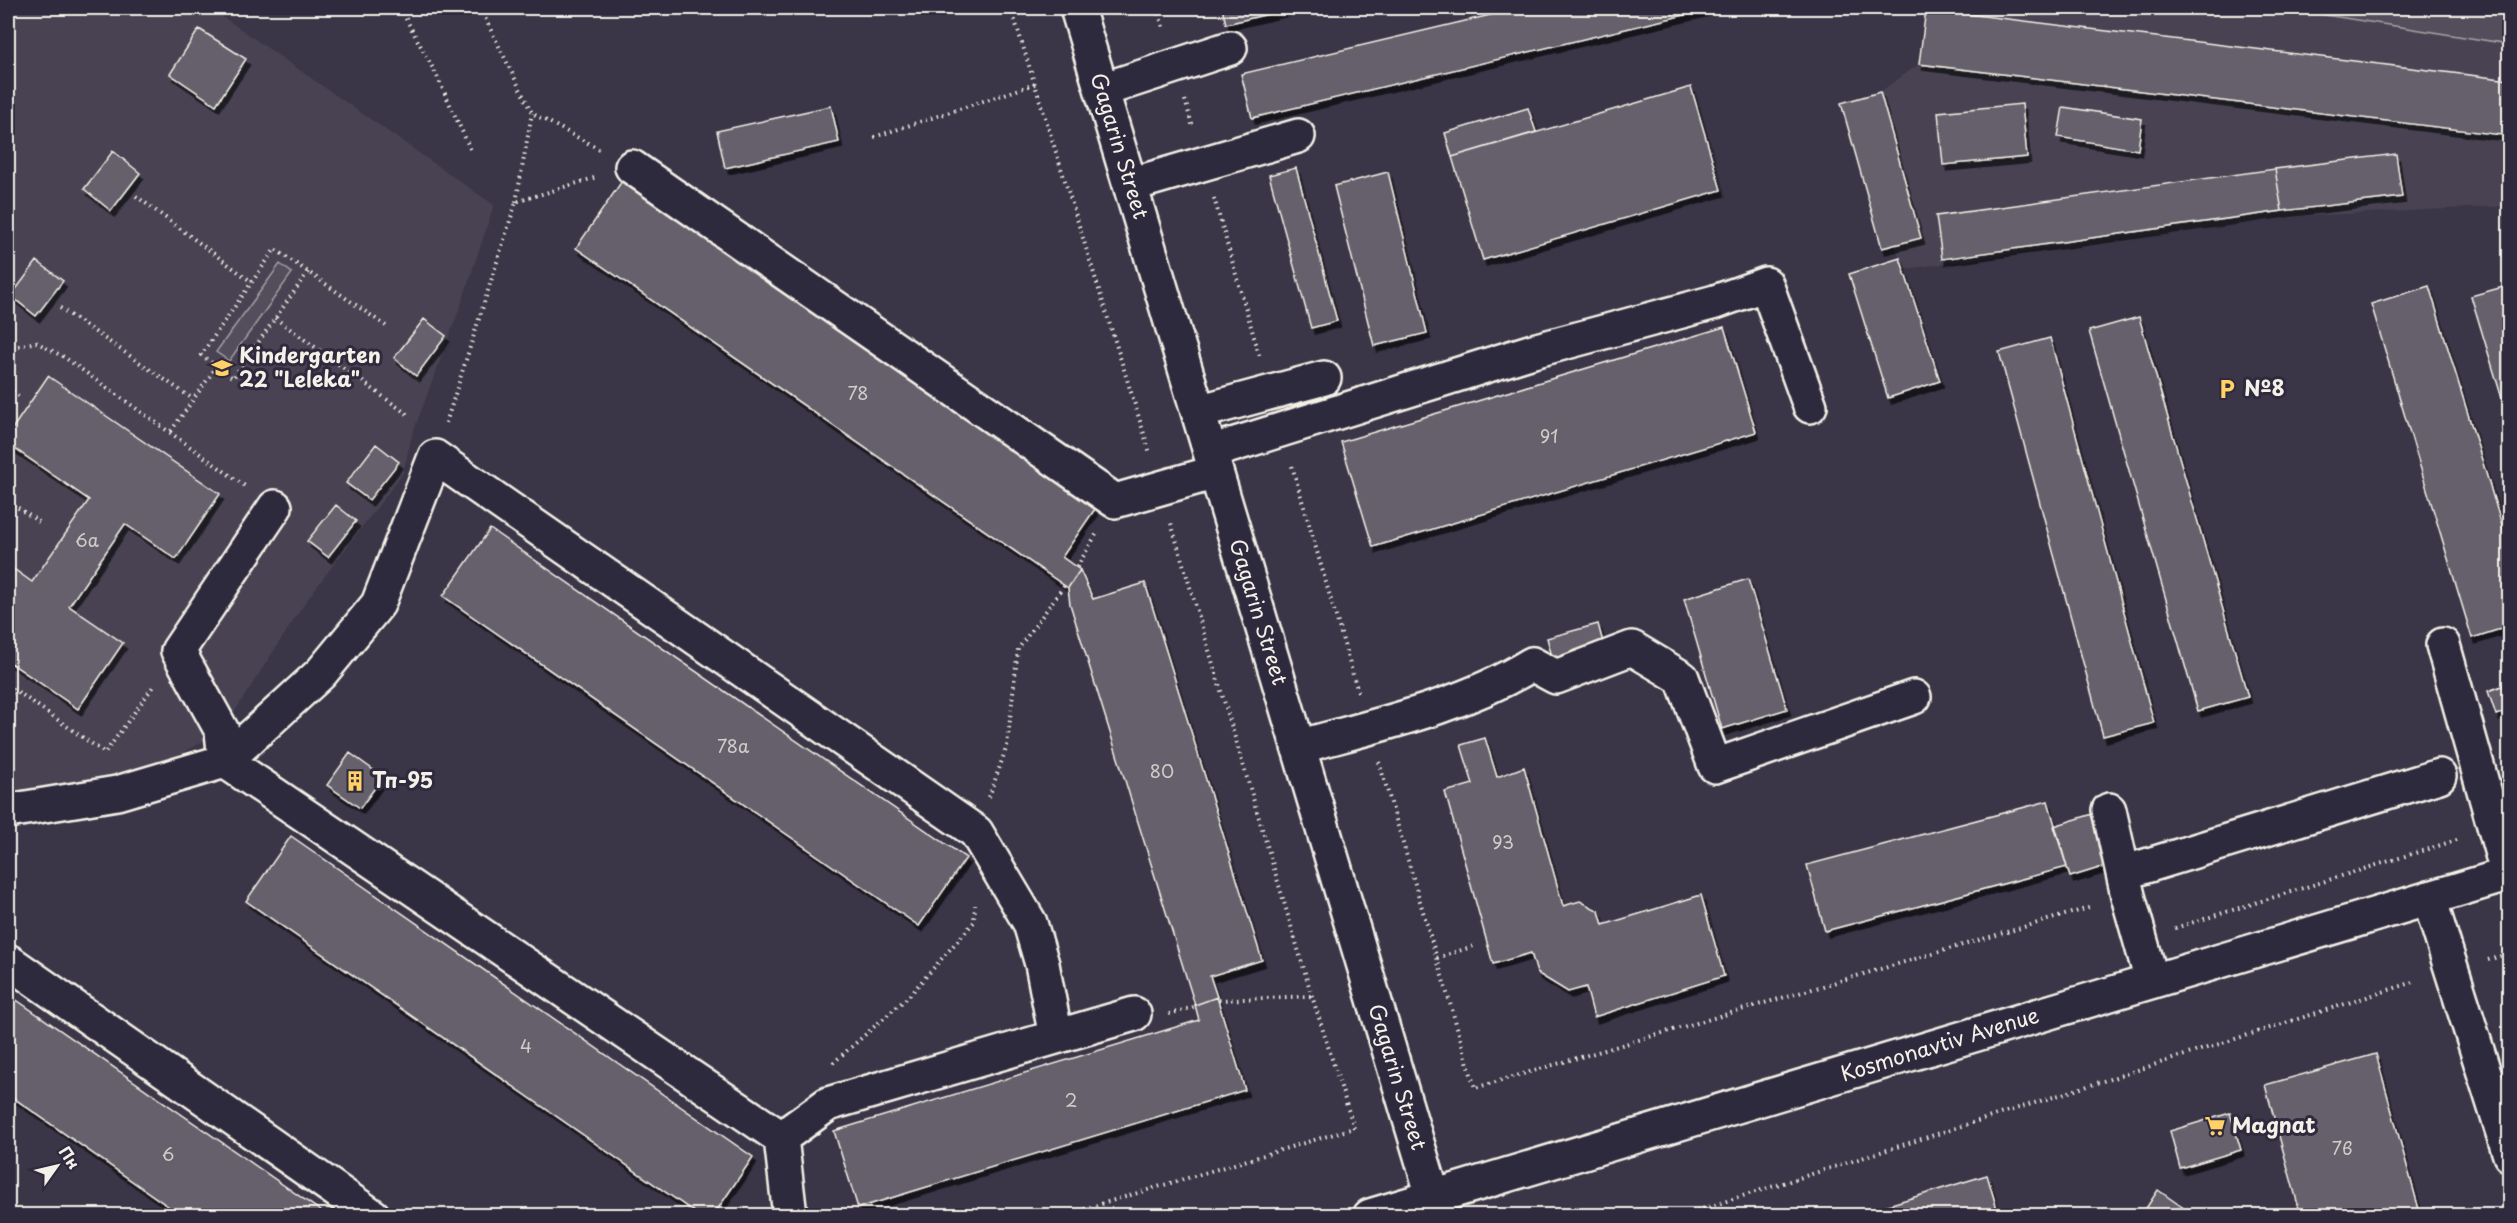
<svg xmlns="http://www.w3.org/2000/svg" width="2517" height="1223" viewBox="0 0 2517 1223" font-family="'Playpen Sans',sans-serif">
<defs>
<filter id="shadow"><feDropShadow dx="3.5" dy="6" stdDeviation="0" flood-color="#0009"/></filter>
</defs>
<rect width="100%" height="100%" fill="#3b3647"/>
<filter id="ink" filterUnits="userSpaceOnUse"><feTurbulence type="fractalNoise" baseFrequency=".0167" numOctaves="2"/><feDisplacementMap in="SourceGraphic" scale="12" xChannelSelector="R" yChannelSelector="G"/><feConvolveMatrix kernelMatrix="1 2 1 2 8 2 1 2 1" color-interpolation-filters="sRGB"/></filter>
<g filter="url(#ink)">
<!-- built -->
<path fill="#484352" d="M8,8H210L494,205L462,302L412,435L403,473L306,601L222,731L154,769L8,797Z
M1925,8H2281L2509,44V206L2303,216L1904,269L1841,103L1880,92L1919,64Z"/>
<!-- green -->
<path fill="#534e5c" stroke="#a4a0a2" stroke-width="1.5" d="M2281,8H2509V44Z
M280,264L292,273L229,361L216,352Z"/>
<!-- building -->
<path fill="#65616c" stroke="#f4f1e8" stroke-width="1.5" filter="url(#shadow)" d="M1222,8H1294L1226,24Z
M1520,8H1714L1252,118L1241,74Z
M1926,9L2510,80V136L1919,64Z
M199,29L246,59L216,105L170,74Z
M1691,87L1721,190L1483,260L1452,157Z
M1880,92L1921,238L1882,248L1841,103Z
M2022,104L2027,157L1943,165L1938,112Z
M831,106L839,142L725,168L717,131Z
M2063,107L2142,119L2138,150L2058,137Z
M1528,108L1536,132L1452,157L1445,133Z
M113,151L140,173L111,211L84,189Z
M2396,154L2402,197L2282,211L2275,169Z
M1296,168L1337,321L1311,328L1269,175Z
M2275,169L2282,211L1942,259L1936,216Z
M1388,172L1427,333L1374,346L1334,186Z
M622,181L1095,509L1062,557L1080,570L1068,588L576,248Z
M1900,258L1940,381L1888,398L1849,274Z
M37,261L63,281L36,316L11,296Z
M2510,285V425L2471,296Z
M2429,286L2510,552V626L2472,638L2371,304Z
M2139,317L2248,697L2198,711L2089,331Z
M424,319L446,336L416,376L394,358Z
M1724,327L1756,432L1373,547L1341,442Z
M2050,338L2154,723L2103,736L1999,352Z
M48,376L220,494L176,559L125,524L69,606L123,643L78,709L8,661V565L32,582L89,500L8,444V435Z
M376,444L399,462L369,500L346,483Z
M336,505L356,521L328,557L307,541Z
M490,529L966,858L919,926L443,596Z
M1080,570L1093,599L1145,583L1262,960L1210,976L1217,997L1195,1005L1070,604L1068,588Z
M1748,579L1787,709L1722,729L1684,599Z
M1598,624L1605,650L1554,664L1547,638Z
M2510,683V726H2509L2504,712L2496,715L2488,691Z
M1485,738L1497,777L1524,767L1563,906L1580,901L1599,911L1603,925L1701,895L1724,976L1594,1017L1586,987L1568,992L1537,973L1531,953L1493,964L1445,792L1473,784L1461,745Z
M350,753L383,777L360,808L327,785Z
M2048,801L2067,867L1825,931L1807,865Z
M2096,813L2112,864L2070,877L2054,826Z
M291,836L753,1157L713,1216H700L246,901Z
M8,994L328,1216H182L8,1094Z
M1217,997L1245,1090L858,1208L834,1131L1199,1020L1195,1005Z
M2376,1054L2420,1213L2411,1216H2301L2265,1085Z
M2230,1113L2241,1150L2180,1168L2170,1131Z
M1987,1175L1999,1216H1852Z
M2158,1190L2195,1216H2141Z"/>
<g fill="none" stroke-linecap="round" stroke-linejoin="round">
<!-- minor casing -->
<g stroke="#f4f1e8" stroke-width="38">
<path id="minor" d="M1077,8L1439,1216
M1102,90L1230,48
M632,167L1115,501L1216,472
M1130,185L1298,136
M1198,412L1324,378
M1210,452L1533,351L1715,302L1766,284L1810,406
M275,507L178,651L222,731L225,761L781,1138L828,1104L1134,1014
M2443,645L2508,875
M1298,747C1377,725 1462,707 1532,664L1556,677L1632,648L1682,678L1715,766L1914,697
M2109,810L2128,896L2152,981
M8,811L117,793L225,761L321,673L378,604L435,457L976,832L1030,923L1042,964L1056,1037
M2123,873L2439,776
M2429,898L2510,1155
M8,961L373,1216
M781,1138L790,1216"/>
</g>
<!-- major casing -->
<g stroke="#f4f1e8" stroke-width="38">
<path id="major" d="M1370,1216L2510,874"/>
</g>
<!-- path -->
<path stroke="#f4f1e8" stroke-width="4" stroke-dasharray="1.5 4.5" stroke-linecap="butt" d="M400,8L436,74L472,153
M480,8L532,113L599,149
M1011,8L1150,453
M1157,8L1164,30
M1185,100L1193,128
M874,137L1035,84
M136,196L252,282
M1214,198L1260,358
M516,202L532,113
M308,272L233,378L201,355L275,249L389,328
M60,308L193,399
M275,318L407,414
M8,351L10,348L36,342L64,357L245,486
M8,388L20,397
M446,423L516,202L597,177
M171,431L217,366
M1292,466L1358,692
M8,501L42,524
M1077,567L1097,533
M8,685L105,753L155,684
M8,699L14,689
M1379,762L1475,1088L2092,907
M989,797L1007,746L1018,649L1064,586
M2175,928L2460,839
M1437,958L1474,946
M2488,960L2510,953
M1219,1000L1312,996
M1169,1014L1194,1007
M833,1063L908,997L974,922L975,905
M1061,1216L1354,1128L1312,996L1171,523
M1680,1216L2417,981"/>
<!-- minor -->
<use href="#minor" stroke="#2f2a3d" stroke-width="33"/>
<!-- major -->
<use href="#major" stroke="#2f2a3d" stroke-width="33"/>
</g>
</g>
<!-- icons -->
<defs>
<g id="school-bare" transform="scale(1.62)"><path d="M0-5L7-2L0 1L-7-2ZM-4 1L0 2.5L4 1V4Q0 6-4 4Z" fill="#ffd166" stroke="#2f2a3d" stroke-width="2.5" paint-order="stroke"/></g>
<g id="parking-bare" transform="scale(1.62)"><path d="M-3.5-5.5H1a3.5 3.5 0 0 1 0 7H-1V5.5H-3.5ZM-1-3.4V-.6H.8a1.4 1.4 0 0 0 0-2.8Z" fill="#ffd166" stroke="#2f2a3d" stroke-width="2.5" paint-order="stroke"/></g>
<g id="building-bare" transform="scale(1.62)"><path d="M-4-6H4V6H1V3H-1V6H-4ZM-2.5-4.3h1.7v1.8h-1.7ZM.8-4.3h1.7v1.8H.8ZM-2.5-1h1.7V.8h-1.7ZM.8-1h1.7V.8H.8Z" fill="#ffd166" stroke="#2f2a3d" stroke-width="2.5" paint-order="stroke"/></g>
<g id="supermarket-bare" transform="scale(1.62)"><path d="M-6-5.5h2.5l.6 2H6L4.5 2H-2.5L-4.4-4H-6ZM-1.5 3.2a1.3 1.3 0 1 0 .1 0ZM3 3.2a1.3 1.3 0 1 0 .1 0Z" fill="#ffd166" stroke="#2f2a3d" stroke-width="2.5" paint-order="stroke"/></g>
</defs>
<g fill-rule="evenodd">
<use href="#school-bare" x="222" y="368"/>
<use href="#parking-bare" x="2227" y="389"/>
<use href="#building-bare" x="355" y="781"/>
<use href="#supermarket-bare" x="2215" y="1126"/>
</g>
<g text-anchor="middle" stroke-width="6" stroke-linejoin="round" paint-order="stroke">
<!-- number labels -->
<g font-size="18" fill="#d0cdc9">
<text x="858" y="400">78</text>
<text x="1549" y="443">91</text>
<text x="87" y="547">6а</text>
<text x="733" y="753">78а</text>
<text x="1162" y="778">80</text>
<text x="1503" y="849">93</text>
<text x="526" y="1053">4</text>
<text x="1071" y="1107">2</text>
<text x="2342" y="1155">7в</text>
<text x="168" y="1161">6</text>
</g>
<!-- street labels -->
<g font-size="21" fill="#f4f1e8" stroke="#2f2a3d">
<text transform="translate(1119 146) rotate(73)" y="7">Gagarin Street</text>
<text transform="translate(1258 612) rotate(73)" y="7">Gagarin Street</text>
<text transform="translate(1940 1045) rotate(-17)" y="7">Kosmonavtiv Avenue</text>
<text transform="translate(1397 1077) rotate(73)" y="7">Gagarin Street</text>
</g>
<!-- poi labels -->
<g font-size="21" font-weight="bold" fill="#f4f1e8" stroke="#2f2a3d" text-anchor="start">
<text x="239" y="363">Kindergarten<tspan x="239" dy="24">22 "Leleka"</tspan></text>
<text x="2244" y="396">№8</text>
<text x="372" y="788">Тп-95</text>
<text x="2232" y="1133">Magnat</text>
</g>
</g>
<!-- margin -->
<rect width="2517" height="1223" fill="none" stroke="#2f2a3d" stroke-width="30"/>
<rect x="15" y="15" width="2487" height="1193" fill="none" stroke="#f4f1e8" stroke-width="2" filter="url(#ink)"/>
<!-- north arrow -->
<g transform="translate(57 1166) rotate(56)" stroke="#2f2a3d" stroke-width="4.5" paint-order="stroke">
<path d="M0-4.5L10 22L0 15L-10 22Z" fill="#f4f1e8"/>
<text y="-9" font-size="16" font-weight="bold" text-anchor="middle" fill="#f4f1e8">Пн</text>
</g>
</svg>
